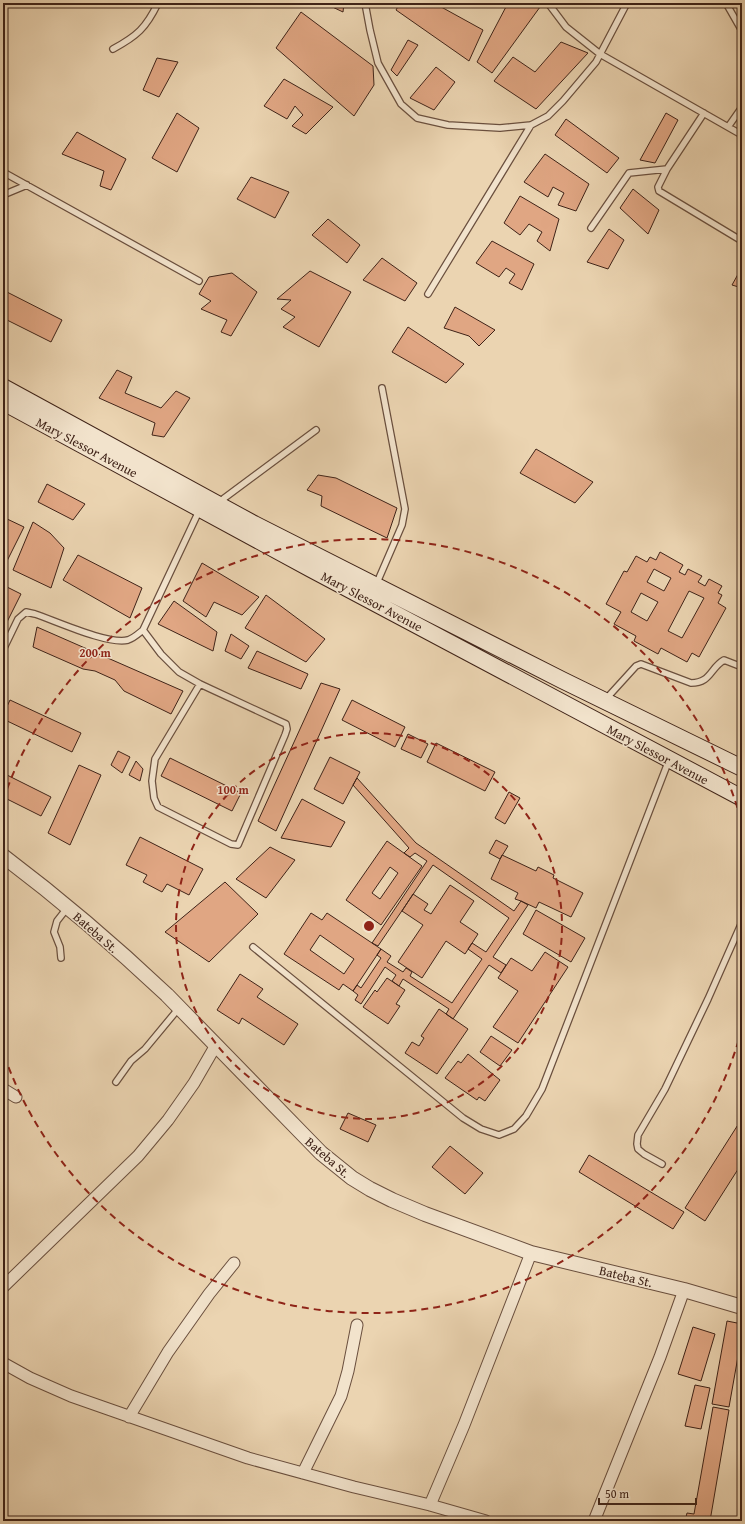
<svg xmlns="http://www.w3.org/2000/svg" width="745" height="1524" viewBox="0 0 745 1524" font-family="'Gentium Book Plus',serif">
<rect width="100%" height="100%" fill="#ebd4b1"/>
<filter id="stains"><feTurbulence type="fractalNoise" baseFrequency=".005" numOctaves="4"/><feColorMatrix values="0 0 0 0 .2 0 0 0 0 .09 0 0 0 0 .02 0 0 0 .5 -.17"/></filter>
<radialGradient id="worn" r=".72"><stop offset=".6" stop-color="#630" stop-opacity="0"/><stop offset="1" stop-color="#630" stop-opacity=".3"/></radialGradient>
<!-- building -->
<path fill="#e0a683" stroke="#3f2318" fill-rule="evenodd" d="M324,3H344L343,12Z
M400,3H434L483,30L469,61L396,10Z
M508,3H533L540,7L492,73L477,62Z
M301,12L373,66L374,85L354,116L276,48Z
M408,40L418,45L397,76L391,70Z
M561,42L588,53L536,109L494,81L513,57L535,72Z
M157,58L178,62L159,97L143,90Z
M436,67L455,82L434,110L410,98Z
M284,79L333,107L306,134L292,126L303,115L295,106L287,119L264,106Z
M177,113L199,128L177,172L152,158Z
M666,113L678,120L655,163L640,160Z
M566,119L619,158L607,173L555,135Z
M77,132L126,159L111,190L100,186L104,171L62,154Z
M545,154L589,184L576,211L558,205L564,193L553,187L548,197L524,182Z
M251,177L289,192L275,218L237,199Z
M633,189L659,210L648,234L620,208Z
M520,196L559,219L550,251L537,241L542,232L529,224L520,235L504,223Z
M328,219L360,245L347,263L312,235Z
M609,229L624,240L608,269L587,262Z
M492,241L534,264L522,290L509,283L515,274L506,268L499,277L476,263Z
M382,258L417,283L405,301L363,280Z
M742,267V288L732,285Z
M310,271L351,292L319,347L283,327L295,317L281,309L291,300L277,299Z
M232,273L257,292L231,336L221,332L227,320L201,309L211,301L199,294L209,277Z
M3,290L62,320L51,342L3,318Z
M455,307L495,330L479,346L469,336L444,328Z
M408,327L464,364L446,383L392,352Z
M117,370L132,377L125,393L161,408L176,391L190,398L164,437L152,435L155,423L99,398Z
M536,449L593,482L575,503L520,473Z
M318,475L336,478L397,508L387,538L321,506L322,496L307,490Z
M47,484L85,504L73,520L38,502Z
M5,518L24,527L3,569V522Z
M33,522L50,533L64,548L51,588L13,570Z
M660,552L683,565L679,572L685,575L688,569L702,576L698,582L705,586L709,579L722,586L718,593L722,595L718,603L726,608L699,657L692,653L687,662L661,648L658,654L634,641L636,636L614,624L621,612L606,604L624,571L627,572L636,556L647,562L650,557L656,560ZM654,569L671,578L664,591L647,582ZM689,591L704,598L682,638L668,631ZM641,593L658,602L647,621L631,612Z
M78,555L142,588L130,618L63,580Z
M202,563L259,597L242,615L214,602L206,617L183,601Z
M3,585L21,594L3,630Z
M266,595L325,639L306,662L245,628Z
M174,601L217,632L213,651L158,624Z
M37,627L183,691L171,714L124,691L115,680L95,671L83,669L33,647Z
M231,634L249,646L241,659L225,651Z
M257,651L308,674L301,689L248,668Z
M321,683L340,689L276,831L258,821Z
M10,700L81,733L72,752L3,719V715Z
M352,700L405,727L395,747L342,720Z
M408,734L428,744L421,758L401,749Z
M436,743L495,772L485,791L427,762Z
M118,751L130,757L122,773L111,765Z
M330,757L360,772L343,804L314,789Z
M170,758L241,793L232,811L161,776Z
M136,761L143,769L140,781L129,775Z
M79,765L101,775L70,845L48,833Z
M3,773L51,797L41,816L3,797Z
M357,778L416,843L514,911L521,901L528,905L493,957L506,965L501,973L489,965L453,1019L446,1014L449,1009L403,979L399,986L392,981L396,975L385,967L361,1004L355,1000L358,995L353,991L357,985L361,988L381,958L377,955L381,949L391,956L387,962L403,972L406,968L412,972L410,976L452,1003L482,959L468,949L472,943L486,952L509,918L433,865L378,946L372,943L427,861L415,853L410,857L404,853L409,848L353,785Z
M509,792L520,798L505,824L495,818Z
M302,799L345,822L331,847L281,838Z
M140,837L203,869L189,895L167,884L162,892L143,882L147,875L126,865Z
M496,840L508,846L500,859L489,853Z
M387,841L422,866L381,925L346,900ZM390,867L398,873L380,899L372,893Z
M270,847L295,860L266,898L236,879Z
M502,855L536,871L538,867L554,875L553,878L583,893L571,917L539,902L536,908L521,901L515,899L518,893L491,879Z
M225,882L258,914L209,962L165,932Z
M450,885L474,901L460,922L478,934L465,954L446,941L422,978L398,962L423,925L402,911L413,894L428,904L424,910L431,914Z
M536,910L585,938L571,962L523,934Z
M311,913L322,920L327,913L381,949L353,991L343,984L339,990L284,954ZM320,935L354,959L344,974L310,950Z
M545,952L568,967L518,1043L493,1027L518,991L498,978L511,958L532,971Z
M240,974L263,989L257,997L298,1024L284,1045L242,1018L239,1024L217,1010Z
M387,978L405,990L396,1004L400,1006L388,1024L363,1007L375,990L377,992Z
M439,1009L468,1029L437,1074L405,1053L412,1042L419,1046L424,1038L421,1036Z
M491,1036L512,1050L500,1066L480,1052Z
M468,1054L500,1080L485,1101L479,1097L477,1100L445,1078L458,1061L461,1063Z
M348,1113L376,1125L368,1142L340,1129Z
M741,1120L742,1163L705,1221L685,1208Z
M450,1146L483,1173L465,1194L432,1167Z
M589,1155L684,1212L673,1229L579,1172Z
M727,1321L742,1324V1334L729,1407L712,1404Z
M693,1327L715,1334L701,1381L678,1374Z
M695,1385L710,1388L701,1429L685,1426Z
M713,1407L729,1410L710,1521H685L687,1513L694,1514Z"/>
<g fill="none" stroke-linecap="round" stroke-linejoin="round">
<!-- service casing -->
<g stroke="#6a4f3e" stroke-width="8">
<path id="service" d="M365,3L370,30L378,63L401,104L417,118L448,125L500,128L531,125L548,116L563,101L596,62L627,3
M548,3L566,27L600,54L742,135
M726,3L742,31
M113,49C137,36 146,28 158,3
M728,127L742,107
M667,169L658,187L659,191L742,241
M3,172L199,281
M3,195L27,185
M591,228L629,173L667,169L704,113
M428,294L531,125
M219,502L316,430
M376,585L402,525L405,509L382,388
M143,630L161,654L179,672L200,684L286,724L287,729L285,735L238,845L231,844L158,807L154,798L152,781L155,759L200,684
M3,650L18,619L26,612L35,614C56,621 108,645 128,640C134,638 138,634 143,630L199,511
M606,699L636,666L641,664L691,683C711,683 710,668 724,660L742,667
M253,947L463,1118L481,1129L499,1135L514,1129L526,1116L542,1089L669,760
M61,958L60,947L54,932L57,921L68,907
M116,1082L131,1061L145,1049L179,1008
M662,1164L644,1154L638,1149L637,1144L638,1135L665,1089L708,999L742,922"/>
</g>
<!-- minor casing -->
<g stroke="#6a4f3e" stroke-width="13">
<path id="minor" d="M3,1089L16,1097
M3,1287L138,1156L168,1120L194,1083L216,1045
M3,1363L30,1378L71,1396L248,1458L354,1487L430,1505L486,1521
M129,1417L168,1352L209,1294L234,1263
M303,1473L341,1396L348,1371L357,1325
M430,1505L464,1425L531,1253
M594,1521L660,1357L684,1290"/>
</g>
<!-- tertiary casing -->
<g stroke="#6a4f3e" stroke-width="16">
<path id="tertiary" d="M3,856C60,899 115,946 167,995L321,1153L352,1178L370,1189L392,1200L425,1214L531,1253L684,1290L742,1307"/>
</g>
<!-- secondary casing -->
<g stroke="#3f2318" stroke-width="18">
<path id="secondary" d="M3,387L254,524L562,680L742,768
M3,402L311,569L742,798"/>
</g>
<!-- service -->
<use href="#service" stroke="#f2e3cc" stroke-width="5.5"/>
<!-- minor -->
<use href="#minor" stroke="#f2e3cc" stroke-width="11"/>
<!-- tertiary -->
<use href="#tertiary" stroke="#f2e3cc" stroke-width="14"/>
<!-- secondary -->
<use href="#secondary" stroke="#f2e3cc" stroke-width="16"/>
</g>
<!-- distance rings -->
<g fill="none" stroke="#8f2418" stroke-width="2" stroke-dasharray="7 5">
<circle cx="369" cy="926" r="193"/>
<path d="M742 1029A387 387 0 0 1 3 1052M3 800A387 387 0 0 1 742 823"/>
</g>
<g text-anchor="middle" stroke-width="3" stroke-linejoin="round" paint-order="stroke">
<!-- street labels -->
<g font-size="13" fill="#3f2318" stroke="#f2e3cc">
<text transform="translate(87 447) rotate(28)" y="5">Mary Slessor Avenue</text>
<text transform="translate(372 601) rotate(28)" y="5">Mary Slessor Avenue</text>
<text transform="translate(658 754) rotate(28)" y="5">Mary Slessor Avenue</text>
<text transform="translate(96 932) rotate(41)" y="5">Bateba St.</text>
<text transform="translate(328 1157) rotate(41)" y="5">Bateba St.</text>
<text transform="translate(626 1276) rotate(14)" y="5">Bateba St.</text>
</g>
</g>
<circle cx="369" cy="926" r="6" fill="#8f2418" stroke="#f2e3cc" stroke-width="2"/>
<g font-size="12" text-anchor="middle" font-weight="bold" fill="#8f2418" stroke="#f2e3cc" stroke-width="3" stroke-linejoin="round" paint-order="stroke">
<text x="95" y="657">200 m</text>
<text x="233" y="794">100 m</text>
</g>
<!-- margin -->
<rect width="745" height="1524" fill="none" stroke="#ebd4b1" stroke-width="16"/>
<rect x="4" y="4" width="737" height="1516" fill="none" stroke="#3f2318" stroke-width="2"/>
<rect x="8" y="8" width="729" height="1508" fill="none" stroke="#3f2318"/>
<!-- scale -->
<path d="M599 1498v6h97v-6" fill="none" stroke="#3f2318" stroke-width="2"/>
<text x="605" y="1498" font-size="12" fill="#3f2318" stroke="#f2e3cc" stroke-width="3" paint-order="stroke">50 m</text>
<rect width="100%" height="100%" filter="url(#stains)"/>
<rect width="100%" height="100%" fill="url(#worn)"/>
</svg>
